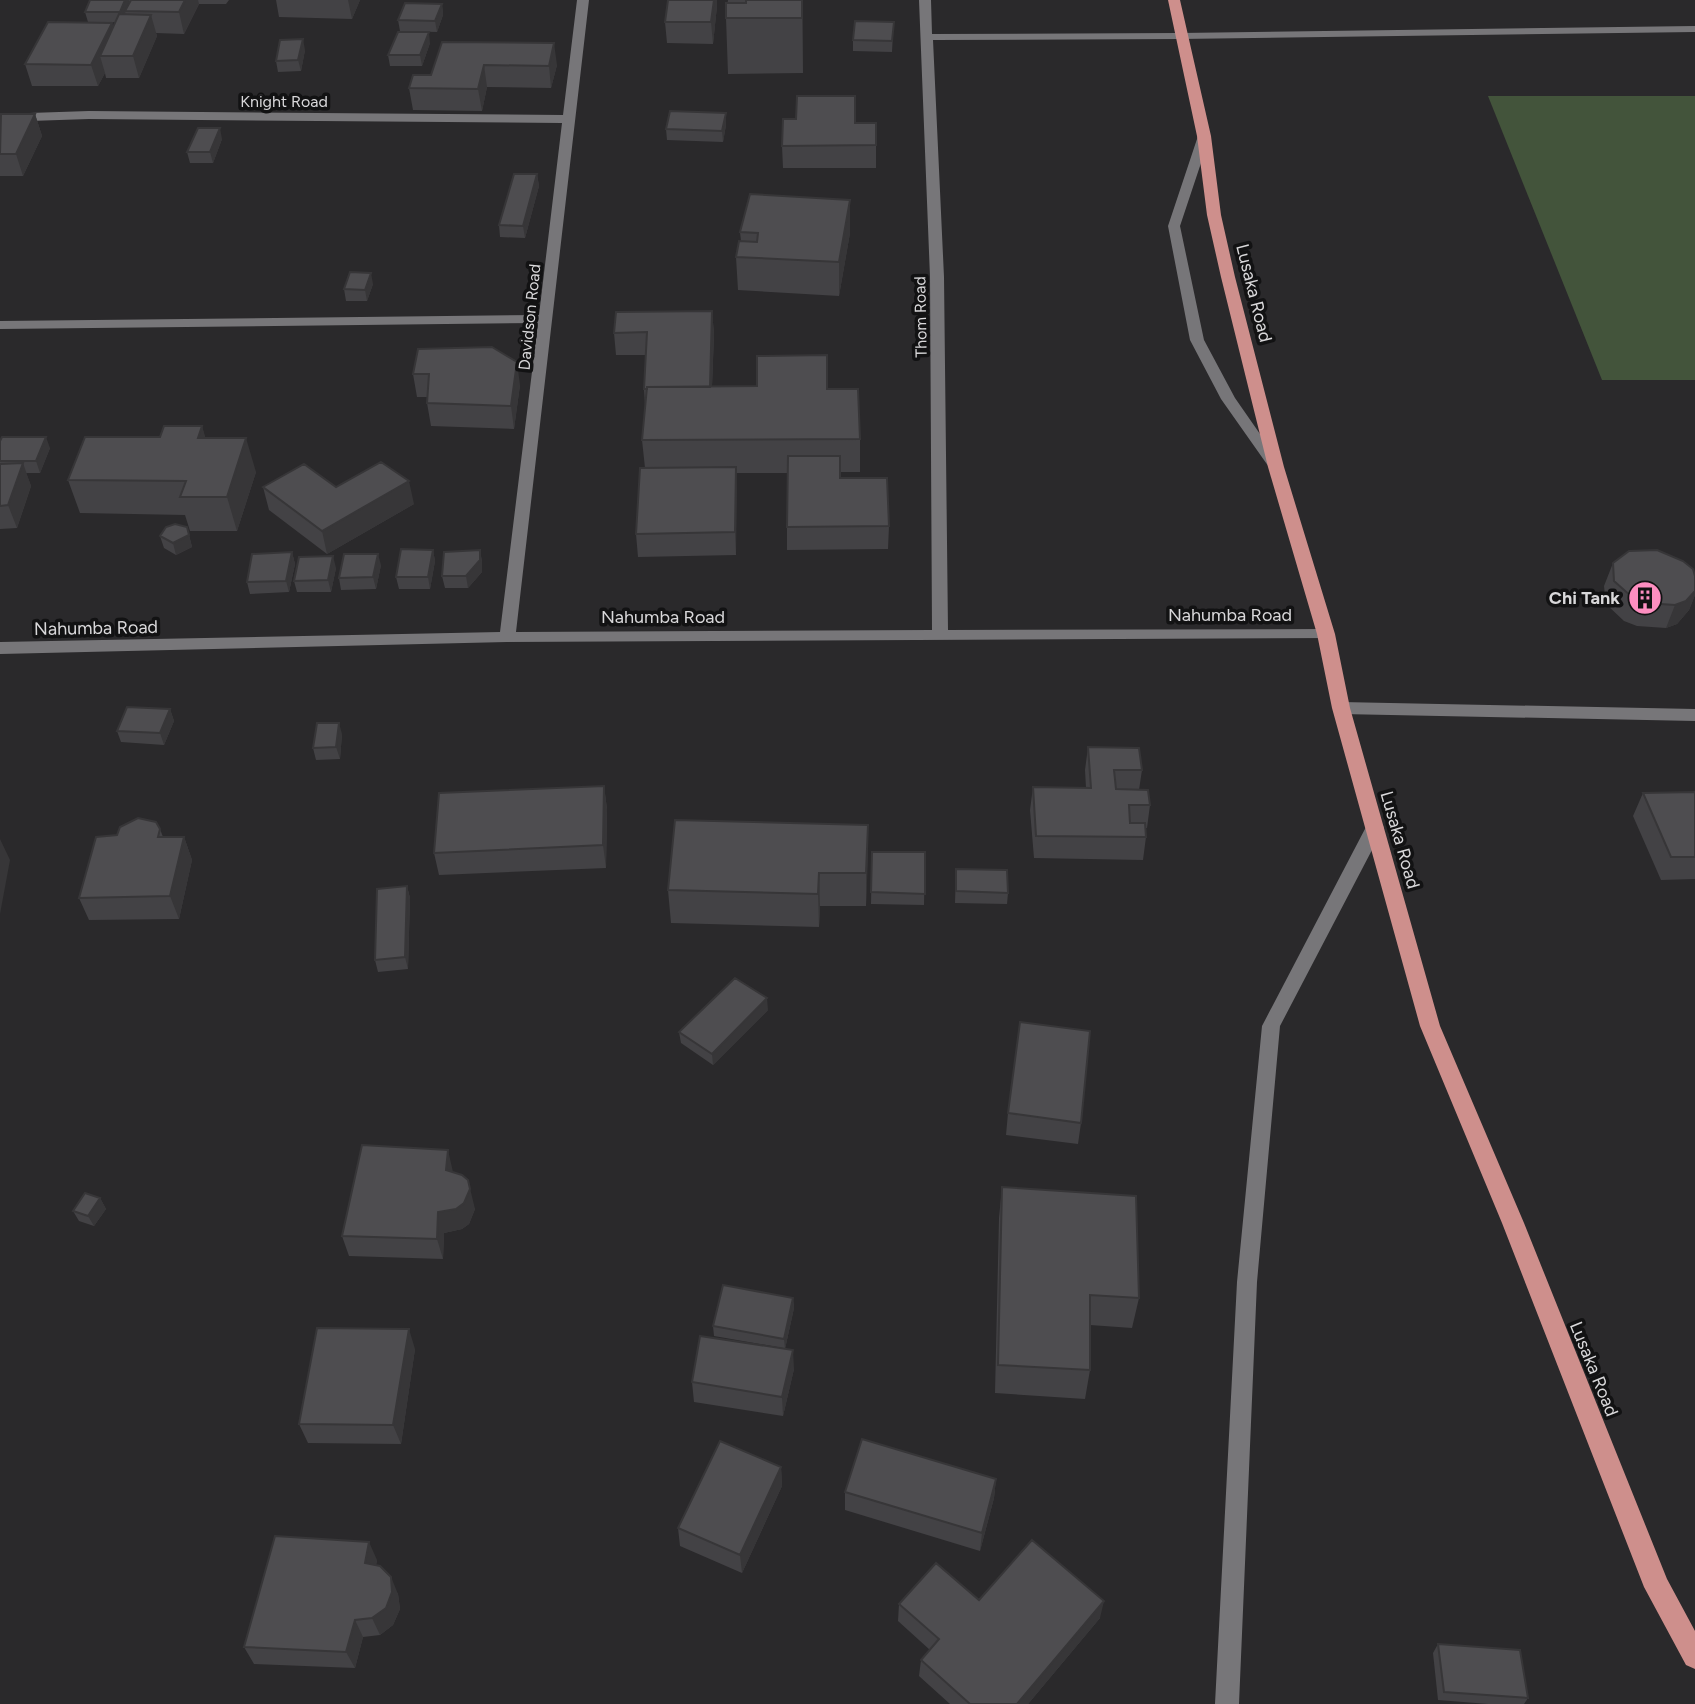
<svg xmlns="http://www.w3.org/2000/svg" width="1695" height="1704" viewBox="0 0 1695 1704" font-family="Figtree,sans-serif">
<rect width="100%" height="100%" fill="#2a292b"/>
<!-- green -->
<path fill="#43543b" d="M1488,96H1695V380H1602Z"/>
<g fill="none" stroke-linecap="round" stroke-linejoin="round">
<!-- service -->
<path fill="#777679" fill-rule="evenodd" d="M1695,26V32L1180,39L1174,36L1180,33Z
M1204,132L1210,136L1180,226L1204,340L1235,398L1283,467L1276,472L1271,470L1221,399L1190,340L1168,226L1198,136Z"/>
<!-- minor -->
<path fill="#777679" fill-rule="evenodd" d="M577,0H589L516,632L932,630L930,277L919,0H931L932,34L1180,33L1186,36L1180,39L933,40L944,277L948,630L1326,629L1332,630L1334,634L1332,638L507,642L0,654V642L500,632L538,323L0,329V321L539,315L562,123L89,119L0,122V114L89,111L563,115Z
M1341,702L1695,709V721L1341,714L1333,708Z
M1375,821L1384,827L1280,1026L1257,1282L1239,1704H1215L1237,1282L1262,1026L1366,827Z"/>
<!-- trunk -->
<path fill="#ce8f8c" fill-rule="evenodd" d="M1168,0H1180L1211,136L1221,215L1235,277L1284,467L1335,634L1350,708L1440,1026L1524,1223L1667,1579L1695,1631V1669L1686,1665L1644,1587L1502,1223L1420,1026L1332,708L1317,634L1268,467L1221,277L1207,215L1197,136Z"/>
</g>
<!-- wall -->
<path fill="#434245" d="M90,0H229L226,4H199L184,34L156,33L157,36L139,78H106L105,73L98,86H32L25,64L112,23L113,27L116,22H88L85,12Z
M276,0H360L352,19L279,17Z
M728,0H803V73L728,74L726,18Z
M442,4L443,15L437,32L400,31L398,20Z
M717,6L713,44L667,43L665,22Z
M893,33L892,52L853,51V40Z
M442,42L557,65L551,88L487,87L482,111L413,110L409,88L431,75Z
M430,43L422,66H390L388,55Z
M305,50L301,71L278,72L276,61Z
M35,114L42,136L23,176H0V115Z
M855,123H876V168H783L782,146Z
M726,125L723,142L667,140L666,129Z
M222,139L213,163H190L187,152Z
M537,174L539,186L525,238L500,237L499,225Z
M850,200V233L839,296L738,290L736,257L741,241L740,232Z
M373,284L367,301H346L344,289Z
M712,311L714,334L712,387L827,389L860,439V472H840V478L889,526L888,549L787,550V473H736V555L638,557L636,534L645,468L642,440L645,406L644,389L646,355H616L614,333Z
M418,349L520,385L514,429L431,426L427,403V397H417L413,374Z
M202,426L205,438L256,472L237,531H190L185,515L80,513L68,480L160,437Z
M0,441L50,448L40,473H26L31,486L17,528L0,529Z
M263,487H336L414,504L327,554L269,510Z
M187,527L192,547L176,555L164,548L160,536Z
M433,550L435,561L430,589H399L396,577Z
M480,550L482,562V572L468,588H445L442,576Z
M292,552L295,564L289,592L250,594L247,582Z
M1613,563L1695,576V595L1689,610L1677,624L1666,628L1637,626L1624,621L1606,604L1604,586Z
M381,565L376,589L341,590L339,578Z
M336,568L331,592H297L294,581Z
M170,709L174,721L164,745L121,742L117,731Z
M342,734L340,759L316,760L313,748Z
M1088,747L1142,770L1139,790L1150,805L1147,828H1145L1146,837L1143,860L1034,858L1030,810L1033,787L1086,788L1085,770Z
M604,786L607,809L606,868L439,875L434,853Z
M1695,792V879L1661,880L1633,816L1643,793Z
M868,825L866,906H820L819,927L671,923L668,890Z
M160,829L163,837H184L192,860L179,919L89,920L79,898L117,835Z
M872,852H925L924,905L871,904Z
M956,869L1008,893L1007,904L955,903Z
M407,886L410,898L408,969L378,972L375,960Z
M768,1010L713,1065L681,1043L679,1032Z
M1008,1113L1081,1123L1078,1144L1006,1135Z
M453,1172L475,1209L469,1224L462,1229L444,1233L443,1259L349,1256L342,1236Z
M1002,1187L1139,1298L1132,1328L1090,1325V1370L1085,1399L995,1393L999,1218Z
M100,1198L106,1209L94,1226L79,1221L73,1211Z
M793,1298L794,1308L785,1349L794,1369L783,1416L694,1402L692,1382L783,1348L714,1336L713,1326Z
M415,1349L401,1444L308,1443L299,1424Z
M781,1467L782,1486L742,1573L680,1546L678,1528Z
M996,1479L994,1498L980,1551L845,1510V1492Z
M377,1560L376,1565L398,1594L400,1609L393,1625L380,1635L363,1637L355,1668L254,1664L244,1647Z
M979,1600L1100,1618L1028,1704H950L919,1676L921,1660L930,1650L898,1621L899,1604Z
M1438,1644L1528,1698L1524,1704H1488L1438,1700L1433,1653Z"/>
<!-- shaded-wall -->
<path fill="#373638" d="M125,0H129L130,6L125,11L126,16L123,22L120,12Z
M185,0H198L199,4L184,34L179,12Z
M348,0H360L352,19Z
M714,0H717V6L713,44L711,22Z
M802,0H803V73L802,18Z
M442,4L443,15L437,32L435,21Z
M151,15L157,36L139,78L133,56Z
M112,23L118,44L100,56L105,73L98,86L91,65Z
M429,32L430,43L422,66L420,55Z
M303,39L305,50L301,71L298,60Z
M554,43L557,65L551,88L549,66Z
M484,65L487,87L482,111L478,89Z
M726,113V125L723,142L722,131Z
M35,114L42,136L23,176L16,154Z
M220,128L222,139L213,163L210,152Z
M537,174L539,186L525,238L523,226Z
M850,200V233L839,296V262Z
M371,273L373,284L367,301L365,290Z
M712,311L714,334L711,411L710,388Z
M517,362L520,385L514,429L511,406Z
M202,426L212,460L198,438Z
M46,437L50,448L40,473L36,461Z
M246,438L256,472L237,531L227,497Z
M23,463L31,486L17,528L8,505Z
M736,467L737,490L736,555L735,532Z
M409,481L414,504L327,554L322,531Z
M187,527L192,547L176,555L173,543Z
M433,550L435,561L430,589L428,577Z
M480,550L482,562V572L468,588L466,576Z
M292,552L295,564L289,592L286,581Z
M378,554L381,565L376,589L373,577Z
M333,556L336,568L331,592L328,580Z
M1695,591V595L1689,610L1677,624L1666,628L1675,605Z
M170,709L174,721L164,745L160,733Z
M339,723L342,734L340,759L336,747Z
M604,786L607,809L606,868L603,845Z
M868,825V858L866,906V873Z
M184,837L192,860L179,919L170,896Z
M0,839L10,860L0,914Z
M819,873L820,906L819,927L818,894Z
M407,886L410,898L408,969L405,957Z
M767,998L768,1010L713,1065L712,1054Z
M448,1150L453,1172L446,1170Z
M468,1180L475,1209L469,1224L462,1229L444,1233L443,1259L437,1239L438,1212Z
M100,1198L106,1209L94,1226L88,1216Z
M793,1298L794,1308L785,1349L784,1339Z
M409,1329L415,1349L401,1444L393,1425Z
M793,1350L794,1369L783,1416L782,1397Z
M781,1467L782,1486L742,1573L740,1555Z
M996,1479L994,1498L980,1551L982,1533Z
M369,1542L377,1560L373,1581L365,1563Z
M391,1577L398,1594L400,1609L393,1625L380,1635L372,1618Z
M1104,1601L1100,1618L1028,1704H1017Z
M355,1620L363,1637L355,1668L346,1652Z"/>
<!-- building -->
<path fill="#4e4d50" stroke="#373638" stroke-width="2" d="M90,0H125L120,12H85Z
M131,0H185L179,12L125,11Z
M668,0H714L711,22H665Z
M746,0H802V18H726V3H746Z
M405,3L442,4L435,21L398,20Z
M119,14L151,15L133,56H100Z
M855,21L894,22L892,41L853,40Z
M48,22L112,23L91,65L25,64Z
M398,32H429L420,55H388Z
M303,39L298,60L276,61L280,40Z
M442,42L554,43L549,66L484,65L478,89L409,88L413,75H431Z
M797,96H855V123H876V145L782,146L783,119H796Z
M670,111L726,113L722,131L666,129Z
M1,114H35L16,154H0Z
M198,128H220L210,152H187Z
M514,174H537L523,226L499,225Z
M750,194L850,200L839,262L736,257L739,241L757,242L758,233L740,232Z
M350,272L371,273L365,290L344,289Z
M712,311L710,387H647V389H644L647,332L614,333L616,312Z
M492,347L517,362L511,406L427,403L429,374H413L418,349Z
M827,355V389H858L860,439L642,440L647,387L757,386V356Z
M164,426H202L198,438H246L227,497H180L186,481L68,480L85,437H160Z
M2,437H46L36,461H0V441Z
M788,456H840V478H887L889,526L787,527Z
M381,462L409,481L322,531L263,487L304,464L336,487Z
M23,463L8,505L0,506V464Z
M736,467L735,532L636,534L640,468Z
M175,524L187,527L189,535L173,543L160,536L166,527Z
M401,549L433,550L428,577H396Z
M480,550V560L466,576H442L444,552Z
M1657,550L1683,561L1693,569L1695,576V591L1686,601L1675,605L1646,603L1633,598L1614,581L1613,563L1629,551Z
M292,552L286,581L247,582L252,554Z
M344,554H378L373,577L339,578Z
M333,556L328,580L294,581L299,557Z
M127,707L170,709L160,733L117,731Z
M317,723H339L336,747L313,748Z
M1088,747L1139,748L1142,770H1114L1116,789L1148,790L1150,805H1129L1130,823H1145L1146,837L1036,836L1033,787L1091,788Z
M604,786L603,845L434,853L439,793Z
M1695,792V857H1671L1643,793Z
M138,818L156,822L160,829L158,837H184L170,896L79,898L96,837L117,835L120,827Z
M675,820L868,825L866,873H819L818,894L668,890Z
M872,852H925V894L871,892Z
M956,869L1007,870L1008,893L956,891Z
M407,886L405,957L375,960L377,889Z
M735,978L767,998L712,1054L679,1032Z
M1020,1022L1090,1031L1081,1123L1008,1113Z
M362,1145L448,1150L446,1170L462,1175L468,1180L470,1189L464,1203L456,1209L438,1212L437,1239L342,1236Z
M1002,1187L1136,1196L1139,1298L1090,1295V1370L998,1365Z
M85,1193L100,1198L88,1216L73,1211Z
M723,1285L793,1298L784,1339L713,1326Z
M317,1328L409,1329L393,1425L299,1424Z
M700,1336L793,1350L782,1397L692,1382Z
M862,1439L996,1479L982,1533L845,1492Z
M720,1441L781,1467L740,1555L678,1528Z
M275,1536L369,1542L365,1563L380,1566L391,1577L392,1592L386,1608L372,1618L355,1620L346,1652L244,1647Z
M1032,1540L1104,1601L1017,1704H970L921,1660L939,1639L899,1604L936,1563L979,1600Z
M1438,1644L1520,1650L1528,1698L1444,1692Z"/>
<!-- icons -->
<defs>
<g id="building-disc" transform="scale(1.75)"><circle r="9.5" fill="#fd8ec0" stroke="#121213"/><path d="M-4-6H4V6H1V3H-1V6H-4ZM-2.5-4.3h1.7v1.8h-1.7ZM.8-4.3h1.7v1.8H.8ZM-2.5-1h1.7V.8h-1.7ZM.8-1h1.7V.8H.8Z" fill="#111"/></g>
</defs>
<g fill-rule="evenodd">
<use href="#building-disc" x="1645" y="598"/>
</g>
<g text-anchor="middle" stroke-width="7" stroke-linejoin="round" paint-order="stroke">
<!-- far-street labels -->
<g font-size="16" fill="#d9d8da" stroke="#121213">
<text x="284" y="107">Knight Road</text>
<text transform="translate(529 317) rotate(-84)" y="6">Davidson Road</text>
<text transform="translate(920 317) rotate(-91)" y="6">Thom Road</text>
</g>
<!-- street labels -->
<g font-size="18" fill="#d9d8da" stroke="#121213">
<text transform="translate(1254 293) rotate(76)" y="6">Lusaka Road</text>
<text x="1230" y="621">Nahumba Road</text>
<text x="663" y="623">Nahumba Road</text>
<text transform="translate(96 628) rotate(-1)" y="6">Nahumba Road</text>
<text transform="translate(1400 840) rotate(74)" y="6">Lusaka Road</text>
<text transform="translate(1594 1369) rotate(68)" y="6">Lusaka Road</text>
</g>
<!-- poi labels -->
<g font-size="18" font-weight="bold" fill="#d9d8da" stroke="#121213" text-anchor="end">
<text x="1620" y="604">Chi Tank</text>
</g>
</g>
</svg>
